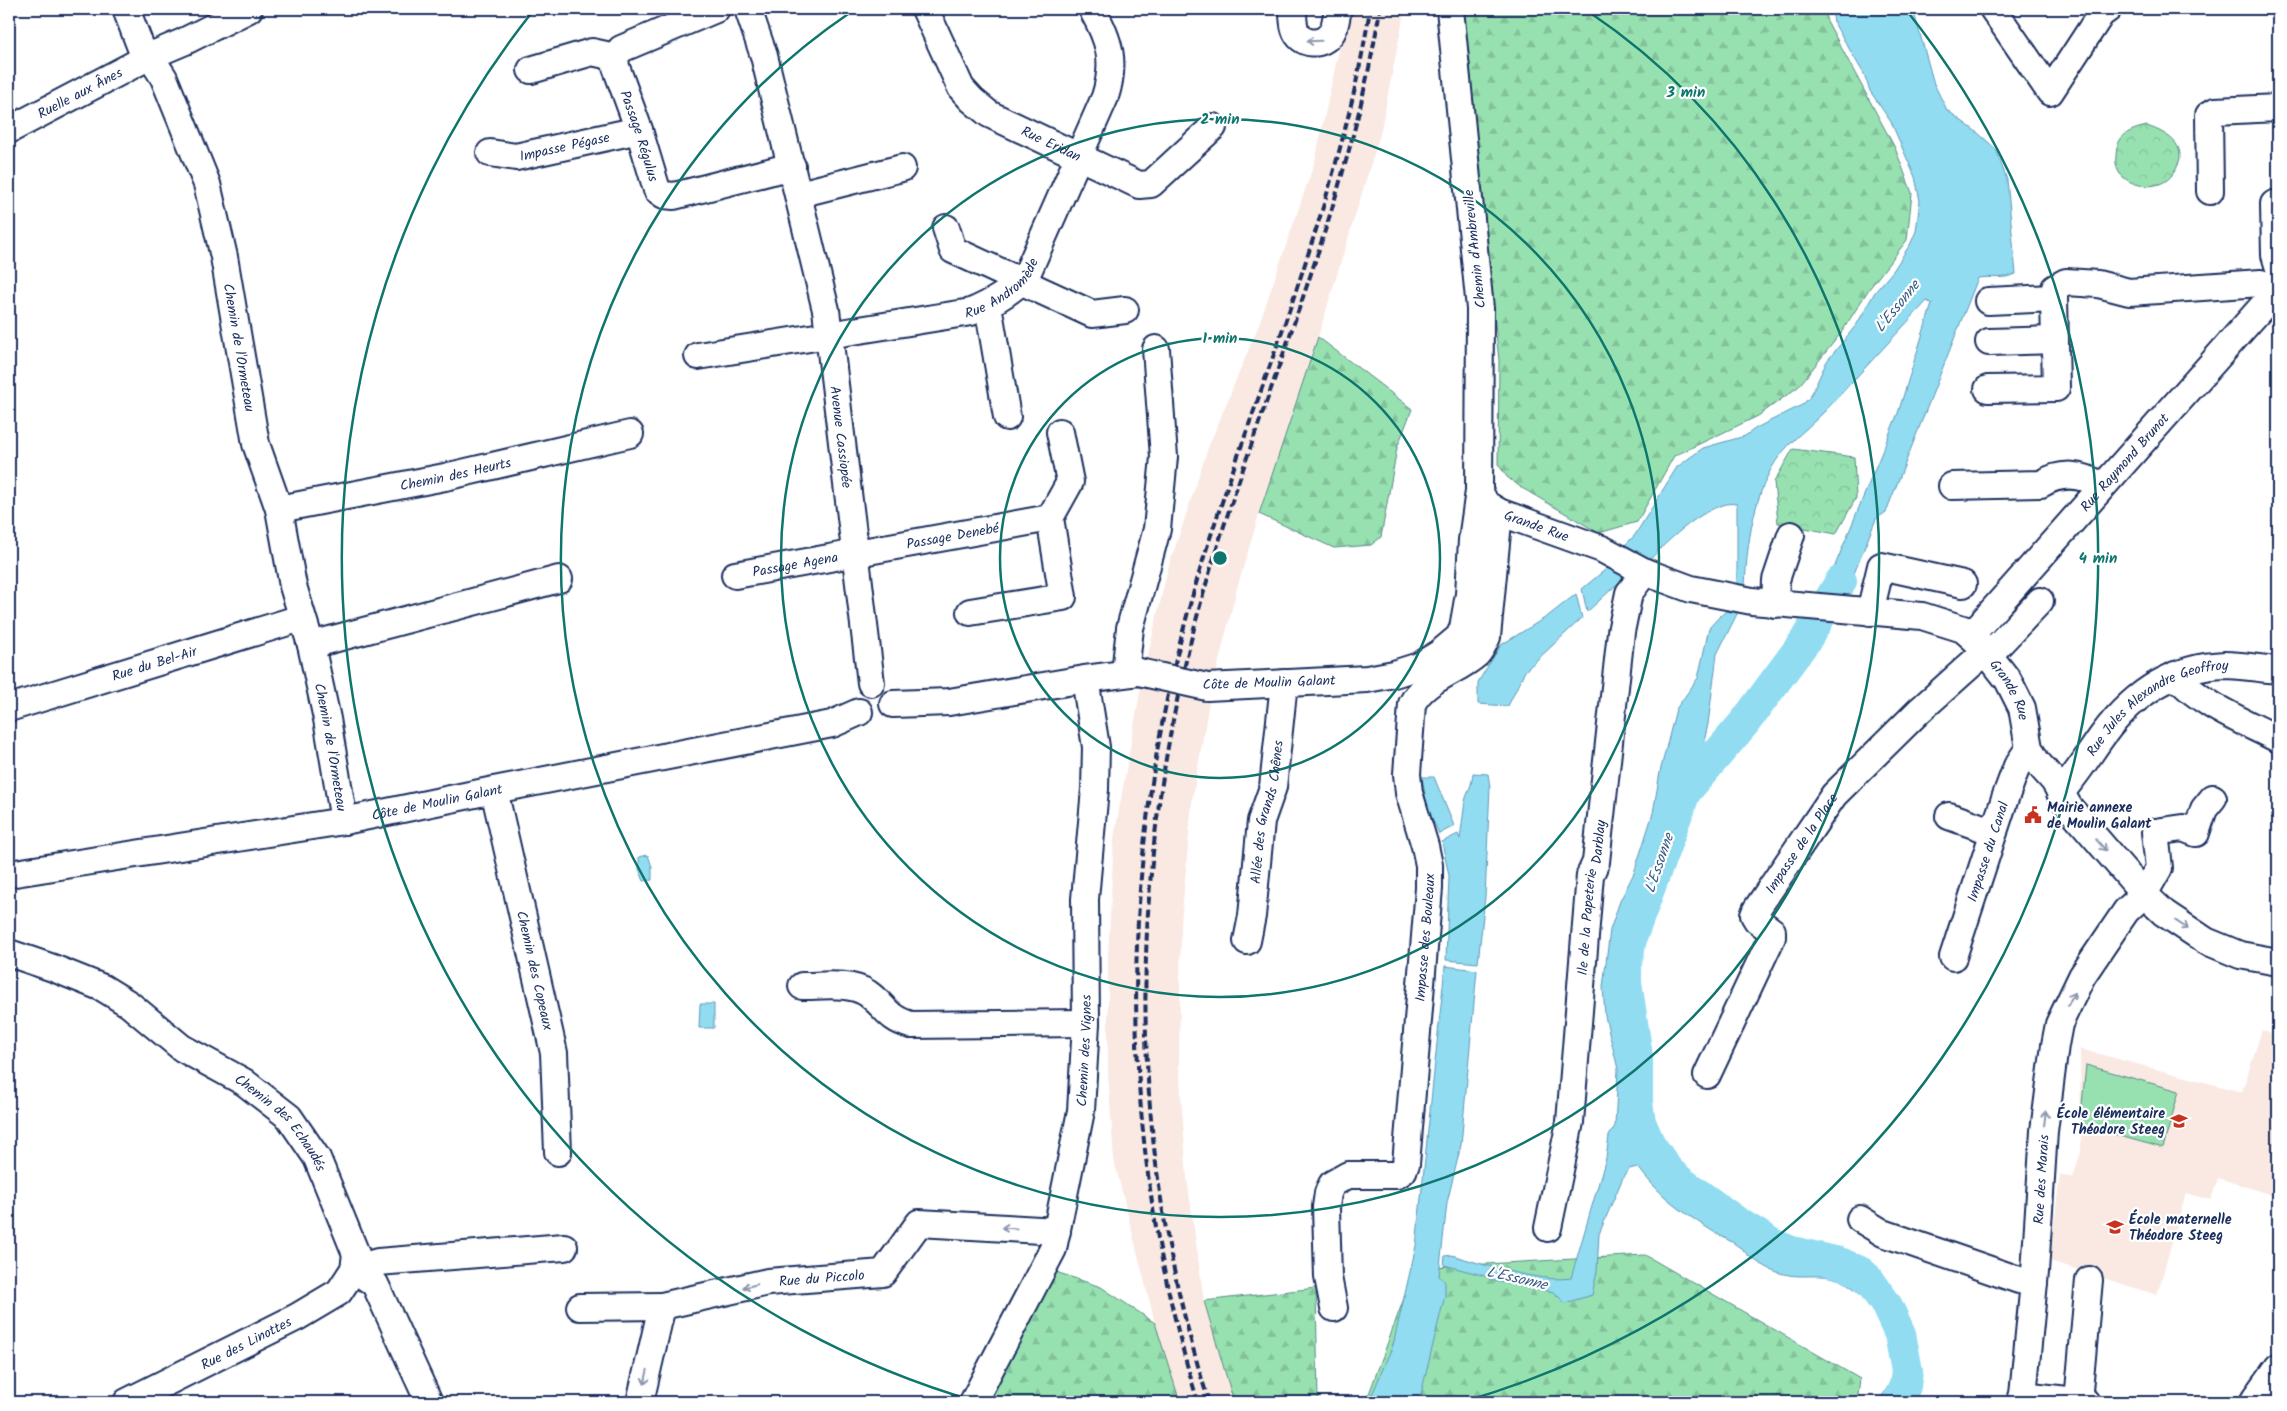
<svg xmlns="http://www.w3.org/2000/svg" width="2287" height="1411" viewBox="0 0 2287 1411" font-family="Kalam,sans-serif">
<defs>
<pattern id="forest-firs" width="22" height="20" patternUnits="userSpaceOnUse" patternTransform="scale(1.25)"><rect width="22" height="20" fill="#97e1b0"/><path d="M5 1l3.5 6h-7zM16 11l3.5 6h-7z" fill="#82c19a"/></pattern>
<pattern id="park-crowns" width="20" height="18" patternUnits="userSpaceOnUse" patternTransform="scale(1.25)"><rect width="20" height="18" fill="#97e1b0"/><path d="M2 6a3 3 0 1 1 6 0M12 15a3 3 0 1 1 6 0" fill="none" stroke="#82c19a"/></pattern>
</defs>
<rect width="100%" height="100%" fill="#fff"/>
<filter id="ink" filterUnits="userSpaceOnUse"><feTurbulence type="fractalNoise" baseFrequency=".02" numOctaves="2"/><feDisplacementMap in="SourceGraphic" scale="10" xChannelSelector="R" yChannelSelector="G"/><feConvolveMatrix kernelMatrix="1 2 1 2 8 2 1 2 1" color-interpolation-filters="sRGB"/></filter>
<g filter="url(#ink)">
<!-- built -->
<path fill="#f9e9e2" d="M1345,9H1405L1380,134L1318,337L1259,514L1236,592L1215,677L1147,660L1167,572L1208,448L1258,327L1315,161L1342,35Z
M1142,681L1210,697L1192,801L1181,924L1179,1065L1187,1178L1204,1301L1234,1402H1180L1155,1323L1114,1160L1108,1073V957L1114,838Z
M2262,1030L2278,1035V1197L2218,1178L2211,1200L2186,1193L2157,1295L2050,1261L2060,1174L2073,1178L2081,1151L2080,1049L2242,1092Z"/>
<!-- forest -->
<path fill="url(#forest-firs)" stroke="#598887" d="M1460,9H1827L1826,19L1895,148L1912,193L1907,240L1869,289L1841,333L1798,387L1758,416L1674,456L1637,522L1599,533L1522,488L1507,477L1498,464L1499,360Z
M1318,337L1412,409L1397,448L1381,537L1371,545L1334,548L1259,514Z
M1645,1255L1860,1379L1857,1402H1366L1415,1268Z
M1053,1271L1101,1287L1155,1323L1180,1402H984Z
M1316,1288L1318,1402H1234L1204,1301Z"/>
<!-- park -->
<path fill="url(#park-crowns)" stroke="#598887" d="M2147,126C2171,134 2192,149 2172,175C2161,190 2134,189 2121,175C2117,171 2115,162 2116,157C2116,136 2128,130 2147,126Z
M1793,449L1854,457L1856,498L1836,534L1778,523L1774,482Z"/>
<!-- garden -->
<path fill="#97e1b0" stroke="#598887" d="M2086,1065L2179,1091L2163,1148L2080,1125Z"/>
<!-- water -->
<path fill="#91dcf1" stroke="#6297b6" d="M1832,9H1913L1934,84L1947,110L1978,133L1996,149L2007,180L2016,274C2003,280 1991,276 1978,278L1886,512L1876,519L1843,601L1822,597L1898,413L1932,304L1927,301C1893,337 1860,374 1826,410C1806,431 1784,444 1770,471C1752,506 1746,551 1745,590H1737V504C1712,498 1663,544 1648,562L1621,549L1635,535L1677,467L1703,448L1745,436L1756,428L1802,405L1810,397L1827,361L1857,324L1875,292L1893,271L1911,243L1916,231L1920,201L1915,177L1891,122L1870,91L1864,74L1834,23Z
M1612,564L1629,573L1587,612L1582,589Z
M1576,594L1582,618L1525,671L1508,706L1478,704V682L1501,645L1548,616Z
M1730,608L1739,610L1717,654L1708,724L1701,755L1674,817L1632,935L1627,955L1626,982L1637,1056L1638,1113L1649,1143L1655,1154L1681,1182L1735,1221L1772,1244L1852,1268L1876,1288L1893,1318L1904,1352L1906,1378L1898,1402H1878C1884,1393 1891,1384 1893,1372C1896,1342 1868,1291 1840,1280C1822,1272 1802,1279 1784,1274C1774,1272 1762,1265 1753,1259C1748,1257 1746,1252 1742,1249C1731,1240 1717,1235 1706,1227C1679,1210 1656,1192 1638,1167L1629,1169L1624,1175L1599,1234L1597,1271L1592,1295L1565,1303L1554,1292L1494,1281L1482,1275L1444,1265L1445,1256L1452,1255C1481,1264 1541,1283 1571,1278L1606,1158L1609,1136L1615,1126L1618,1069L1605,1016L1603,987L1610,930L1620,901L1634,873L1653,813L1660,772L1676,709L1698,678L1709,628L1719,617Z
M1473,773L1488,774L1490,787L1485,897L1478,963L1446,960L1449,876L1442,842L1458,834L1460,839C1462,826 1463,814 1465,801C1468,790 1472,786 1473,773Z
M1422,777H1434L1454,826L1439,834L1427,807Z
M648,855L652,867V880L644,881L639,869V857Z
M1445,966L1477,970L1461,1145L1447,1203L1439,1276L1445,1282V1295L1419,1402H1369L1393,1345L1416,1246Z
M700,1004H714V1028H699Z"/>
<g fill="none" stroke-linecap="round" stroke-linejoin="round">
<!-- river -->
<path stroke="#91dcf1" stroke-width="32" d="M1692,748L1685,792L1632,935L1626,963V982L1637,1056V1103L1640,1122L1649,1143L1668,1171L1681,1182L1735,1221L1772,1244L1792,1252L1840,1263L1860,1272L1869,1280L1887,1306L1900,1334L1907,1371L1905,1386L1898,1402
M1685,792L1745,722L1805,641L1841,581"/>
<!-- minor casing -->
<g stroke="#1b2f5e" stroke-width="30">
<g id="minor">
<path id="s1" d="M126,9L141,48L150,56L164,78L207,184L224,257L256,444L279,509L293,586L311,645L327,719L344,821"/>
<path id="s2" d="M716,9L621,49L615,57L616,67L639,130L657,190L664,195L674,196L792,166"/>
<path id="s3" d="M748,9L764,56L826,310L871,683"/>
<path id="s4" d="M925,9L961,88L972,100L989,114L1139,185L1151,184L1213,127"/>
<path d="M1293,9C1293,15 1293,23 1295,29C1300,46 1323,47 1332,32C1336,25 1336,17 1338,9"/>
<path d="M1993,9L2050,92L2101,14L2108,9"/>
<path d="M531,70L592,52L615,57"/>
<path id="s5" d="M9,130L150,56L183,42L249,9"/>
<path id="s6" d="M490,153L516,157L639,130"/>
<path d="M2210,191L2209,115L2215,111L2278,108"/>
<path d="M799,194L902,168"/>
<path d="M2274,204L2275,255L2278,265"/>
<path d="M946,228L953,250L1092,314L1125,310"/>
<path d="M1988,301L2054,298"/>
<path d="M988,305L1007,417"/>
<path d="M1989,342L2055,340"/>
<path id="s7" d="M698,356L971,312C993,303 1010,293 1026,276L1105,97C1116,62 1110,41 1092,9"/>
<path d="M1988,389L2056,388L2054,298L2055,288L2066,282L2098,284L2129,292L2261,283L2276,291"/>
<path d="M1952,486L2041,484C2062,471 2083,474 2102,486"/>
<path id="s8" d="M1479,491L1486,504L1499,512L1602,549L1645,572L1691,589L1752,601L1922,616L1963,629L1980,644L2008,680L2022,708L2029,748L2036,761L2054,781L2069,807L2144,894L2164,913L2206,941L2240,955L2278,962"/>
<path id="s9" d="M279,509L445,477L630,434"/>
<path id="s10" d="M735,575L1050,518"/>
<path d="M1775,604L1776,580L1791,535"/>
<path d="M970,612L1063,597L1050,518L1070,482L1060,432"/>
<path d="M1870,612L1881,566L1963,584"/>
<path id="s11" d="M1971,635L2278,289"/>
<path d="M311,645L559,579"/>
<path d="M1989,655L2040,601"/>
<path d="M1125,673L1130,628L1157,529L1164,457L1156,349"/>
<path d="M2175,675C2201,705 2243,721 2278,739"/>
<path d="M1207,687L1367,679L1394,674L1419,666L1440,653L1459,637L1463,628L1469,594L1472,540L1479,491L1480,309L1450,9"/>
<path d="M893,704L949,702L1085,679L1139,672"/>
<path id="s12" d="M9,708L301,618"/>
<path id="s13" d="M494,790L554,1053L558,1152"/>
<path id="s14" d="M2060,793C2077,775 2089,754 2103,735C2133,694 2173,667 2225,665C2242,665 2261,669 2278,670"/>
<path d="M1949,816L1994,832"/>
<path id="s15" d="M9,874L344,821L494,790L832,724L859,712"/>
<path id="s16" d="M1247,941L1252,916L1261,821L1273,787L1284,683"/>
<path id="s17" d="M9,953L53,968L103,988L129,1004L182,1048L244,1082L289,1117L317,1158L356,1254L354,1269L339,1292L297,1317L127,1402"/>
<path id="s18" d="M1953,957L2004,801L2017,766L2029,748"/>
<path d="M802,986C823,986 850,982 867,993C886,1006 886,1018 911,1025L1086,1023"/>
<path id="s19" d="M1707,1075L1772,937V931L1757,920L1754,915L1756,910L1834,795L1919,711L1986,651"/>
<path d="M1860,1219L1883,1233L2019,1280L2034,1282"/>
<path id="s20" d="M1548,1228L1570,1122L1590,875L1596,862L1621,632L1629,593L1645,572"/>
<path d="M354,1269L378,1262L564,1247"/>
<path d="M354,1269L375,1284L429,1402"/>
<path d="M580,1307L662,1306"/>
<path id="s21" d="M1334,1308L1328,1277L1326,1207L1328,1193L1332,1184L1348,1175H1397L1403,1171L1406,1164L1429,888V865L1425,846L1409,793L1407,774L1412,704C1424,679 1457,672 1477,654C1481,650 1484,643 1487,637L1499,512"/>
<path d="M2023,1395L2086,1402"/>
<path d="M2078,1401L2089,1280"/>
<path id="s22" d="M640,1402L662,1306L768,1282L883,1273L919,1223L1057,1231"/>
<path id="s23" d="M973,1402L1053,1249L1081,1111L1086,1023L1085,899L1095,789L1096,747L1085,679"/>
<path id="s24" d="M2020,1402L2023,1395L2035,1272L2044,1131L2055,1045L2059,1024L2082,976L2126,911L2144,894L2159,868L2155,832L2183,828L2196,833L2204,809L2213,798"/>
<path d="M2253,1402L2278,1367"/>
</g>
</g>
<!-- minor -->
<use href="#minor" stroke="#fff" stroke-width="26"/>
<!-- rail -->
<path stroke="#1b2f5e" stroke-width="4" stroke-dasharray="8 4" stroke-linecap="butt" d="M1198,1402C1109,1114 1118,818 1212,532C1269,359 1342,189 1370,9
M1209,1402C1116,1111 1129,821 1222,532C1278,358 1351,190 1380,9"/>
<!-- minor-bridge casing -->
<g stroke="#1b2f5e" stroke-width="30" stroke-linecap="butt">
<path id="minor-bridge" d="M1139,672L1207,687"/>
</g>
<!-- minor-bridge -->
<use href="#minor-bridge" stroke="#fff" stroke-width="26"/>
</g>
<!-- one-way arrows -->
<defs><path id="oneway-shaft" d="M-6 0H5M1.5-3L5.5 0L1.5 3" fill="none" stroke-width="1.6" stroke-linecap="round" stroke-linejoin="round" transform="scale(1.25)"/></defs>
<g stroke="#8d97ae">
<use href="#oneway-shaft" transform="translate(1314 41) rotate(178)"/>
<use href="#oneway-shaft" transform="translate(2101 845) rotate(49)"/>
<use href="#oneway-shaft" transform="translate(2182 925) rotate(34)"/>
<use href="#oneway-shaft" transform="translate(2071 999) rotate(-64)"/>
<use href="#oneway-shaft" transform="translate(2045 1118) rotate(-83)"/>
<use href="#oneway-shaft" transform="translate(1009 1228) rotate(-177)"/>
<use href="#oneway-shaft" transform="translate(750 1286) rotate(167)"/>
<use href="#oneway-shaft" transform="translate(646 1377) rotate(103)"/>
</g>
</g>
<!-- distance rings -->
<g fill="none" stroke="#0f766e" stroke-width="2.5">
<circle cx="1220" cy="558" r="220"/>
<circle cx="1220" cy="558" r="439"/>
<path d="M1589 12A659 659 0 1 1 851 12"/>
<path d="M978 1402A878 878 0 0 1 533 11M1907 11A878 878 0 0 1 1462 1402"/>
</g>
<!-- icons -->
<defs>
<g id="civic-bare" transform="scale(1.35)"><path d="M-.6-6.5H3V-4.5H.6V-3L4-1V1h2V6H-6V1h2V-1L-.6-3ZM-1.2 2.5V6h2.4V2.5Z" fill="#c8321e" stroke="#fff" stroke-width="2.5" paint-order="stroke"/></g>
<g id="school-bare" transform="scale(1.35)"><path d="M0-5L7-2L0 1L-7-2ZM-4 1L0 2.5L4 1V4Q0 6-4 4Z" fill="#c8321e" stroke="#fff" stroke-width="2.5" paint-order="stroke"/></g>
</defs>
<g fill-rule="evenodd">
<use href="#civic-bare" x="2033" y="815"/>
<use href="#school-bare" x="2179" y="1121"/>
<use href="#school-bare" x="2115" y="1227"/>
</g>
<g text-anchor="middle" stroke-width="4.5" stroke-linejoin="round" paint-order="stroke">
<!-- street labels -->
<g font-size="14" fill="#1b2f5e" stroke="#fff">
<text dy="5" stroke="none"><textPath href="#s5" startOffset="80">Ruelle aux Ânes</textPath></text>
<text dy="5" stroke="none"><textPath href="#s2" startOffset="196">Passage Régulus</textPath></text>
<text dy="5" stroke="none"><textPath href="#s4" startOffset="194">Rue Eridan</textPath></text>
<text dy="5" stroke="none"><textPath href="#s6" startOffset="76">Impasse Pégase</textPath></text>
<text transform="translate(1474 249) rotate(-96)" y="5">Chemin d'Ambreville</text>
<text dy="5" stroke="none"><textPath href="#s7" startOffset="316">Rue Andromède</textPath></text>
<text dy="5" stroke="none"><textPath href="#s1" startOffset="361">Chemin de l'Ormeteau</textPath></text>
<text dy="5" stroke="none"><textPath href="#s3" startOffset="439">Avenue Cassiopée</textPath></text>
<text dy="5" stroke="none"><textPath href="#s11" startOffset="231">Rue Raymond Brunot</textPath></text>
<text dy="5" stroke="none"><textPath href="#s9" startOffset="180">Chemin des Heurts</textPath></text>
<text dy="5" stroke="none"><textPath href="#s8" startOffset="70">Grande Rue</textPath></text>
<text dy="5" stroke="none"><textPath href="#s10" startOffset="221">Passage Denebé</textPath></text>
<text dy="5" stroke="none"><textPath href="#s10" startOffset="61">Passage Agena</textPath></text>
<text dy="5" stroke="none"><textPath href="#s12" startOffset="152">Rue du Bel-Air</textPath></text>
<text transform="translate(1269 682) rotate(-2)" y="5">Côte de Moulin Galant</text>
<text dy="5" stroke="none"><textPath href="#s8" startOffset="591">Grande Rue</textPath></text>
<text dy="5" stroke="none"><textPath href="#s14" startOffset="135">Rue Jules Alexandre Geoffroy</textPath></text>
<text dy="5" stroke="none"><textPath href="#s1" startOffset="772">Chemin de l'Ormeteau</textPath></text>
<text dy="5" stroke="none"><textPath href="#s15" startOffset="434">Côte de Moulin Galant</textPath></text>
<text dy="5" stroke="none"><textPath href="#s16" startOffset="131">Allée des Grands Chênes</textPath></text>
<text dy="5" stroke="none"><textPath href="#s19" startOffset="269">Impasse de la Place</textPath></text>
<text dy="5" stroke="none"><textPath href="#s18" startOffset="111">Impasse du Canal</textPath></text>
<text dy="5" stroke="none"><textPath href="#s20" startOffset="334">Ile de la Papeterie Darblay</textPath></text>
<text dy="5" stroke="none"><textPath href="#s21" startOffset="435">Impasse des Bouleaux</textPath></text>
<text dy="5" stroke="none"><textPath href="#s13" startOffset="185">Chemin des Copeaux</textPath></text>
<text dy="5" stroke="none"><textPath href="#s23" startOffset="374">Chemin des Vignes</textPath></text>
<text dy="5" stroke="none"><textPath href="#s17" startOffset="326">Chemin des Echaudés</textPath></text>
<text dy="5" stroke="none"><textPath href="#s24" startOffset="224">Rue des Marais</textPath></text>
<text dy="5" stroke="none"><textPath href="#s22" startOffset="261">Rue du Piccolo</textPath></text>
<text transform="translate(246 1343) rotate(-27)" y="5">Rue des Linottes</text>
</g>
<!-- poi labels -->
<g font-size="14" font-weight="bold" fill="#1b2f5e" stroke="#fff" text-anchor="start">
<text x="2047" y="812">Mairie annexe<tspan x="2047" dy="16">de Moulin Galant</tspan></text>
<text x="2165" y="1118" text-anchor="end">École élémentaire<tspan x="2165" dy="16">Théodore Steeg</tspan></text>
<text x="2129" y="1224">École maternelle<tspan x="2129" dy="16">Théodore Steeg</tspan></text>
</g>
<!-- water labels -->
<g font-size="15" font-style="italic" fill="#385a83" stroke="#fff">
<text transform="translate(1897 306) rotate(-51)" y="5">L'Essonne</text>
<text transform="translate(1659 863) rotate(-71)" y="5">L'Essonne</text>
<text transform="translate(1517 1278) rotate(13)" y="5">L'Essonne</text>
</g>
</g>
<circle cx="1220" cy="558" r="8" fill="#0f766e" stroke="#fff" stroke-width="2.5"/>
<g font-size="15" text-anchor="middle" font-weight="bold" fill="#0f766e" stroke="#fff" stroke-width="4.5" stroke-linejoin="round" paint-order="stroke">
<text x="1686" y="97">3 min</text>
<text x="1220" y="124">2 min</text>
<text x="1220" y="343">1 min</text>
<text x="2098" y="563">4 min</text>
</g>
<!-- margin -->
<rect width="2287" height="1411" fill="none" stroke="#fff" stroke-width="30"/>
<rect x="15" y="15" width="2257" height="1381" fill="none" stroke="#1b2f5e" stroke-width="2" filter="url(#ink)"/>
</svg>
